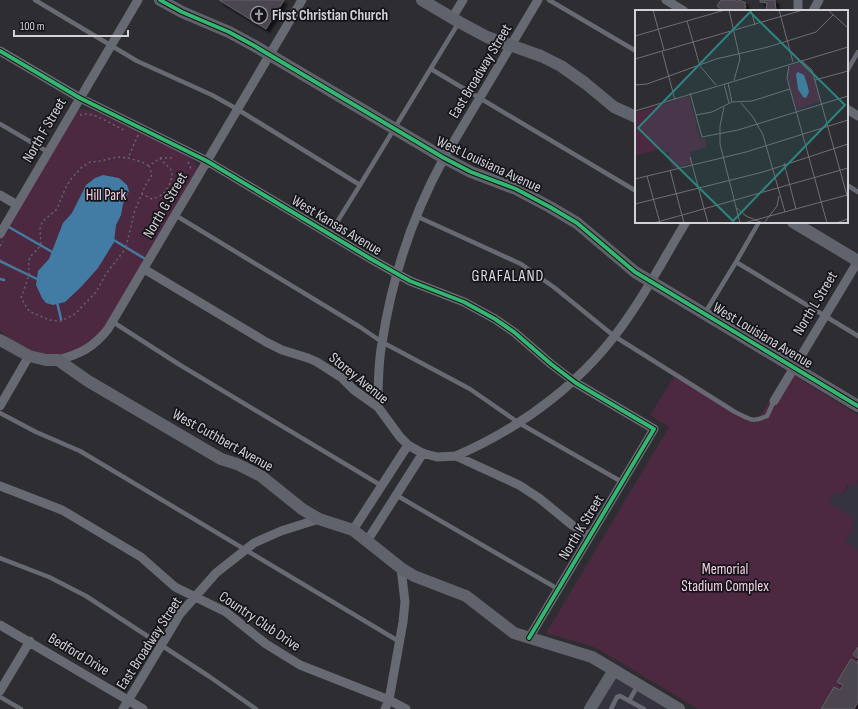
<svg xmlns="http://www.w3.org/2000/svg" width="858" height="709" viewBox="0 0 858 709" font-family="'Sofia Sans Condensed',sans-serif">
<defs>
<filter id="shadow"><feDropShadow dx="3.5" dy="3.5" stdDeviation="1" flood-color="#0009"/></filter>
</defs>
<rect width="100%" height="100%" fill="#2d2d32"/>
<!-- built -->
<path fill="#353340" d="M858,480V550L845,542L853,529L828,503L835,492L843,495L849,485L854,486Z
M613,670L677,709H590Z"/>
<!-- green -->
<path fill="#4d2941" d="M80,109L92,110L186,154L197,164V179L102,334L78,351L55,356L34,353L10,340L0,330V239L70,118Z
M787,371L858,415V480L854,486L848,485L842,495L835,492L828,503L853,517V529L845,542L858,550V709H698L600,650L591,646L546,633L669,427L650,415L674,377L756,423Z"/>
<!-- water -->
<path fill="#427ca4" d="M103,175L119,178L127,185L129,191L123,204L121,215L116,225L114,242L98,268L81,287L65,302L53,305L46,303L42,298L36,285L38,271L49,259L63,223L72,213L86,185L95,178Z"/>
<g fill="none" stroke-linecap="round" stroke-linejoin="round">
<!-- stream -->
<path stroke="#427ca4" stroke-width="2.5" d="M7,226L54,253
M112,239L147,260
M0,261L39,280
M0,279L4,280
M57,302L61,319"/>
</g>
<!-- building -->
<path fill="#4c4550" stroke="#616064" filter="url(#shadow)" d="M219,0H284L266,29Z
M721,0H734L737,2L738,0H739L746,3L744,5L746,6L744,11H723L717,6Z
M760,0H775L776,11H766L767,3L760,2Z
M858,647V658L853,655Z
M851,659L857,663L858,660V702L854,709H821L834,687L840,690L843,685L837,682Z"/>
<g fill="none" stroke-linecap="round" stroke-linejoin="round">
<!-- path -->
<path stroke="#64666d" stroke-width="1.5" stroke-dasharray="2 3" stroke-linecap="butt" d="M80,115C92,110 114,126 126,131
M138,135L128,158L142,162L149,166
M160,158H171L173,154
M188,162L192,171
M0,246L3,241
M126,247L134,213L145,186L152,175L149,166L160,158C163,163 168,165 171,170C175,176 167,192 161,195C159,197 155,198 152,199L142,194
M0,260L29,275L21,298L29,311L49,320L61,321L75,314L96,292L106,274L126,248L142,257
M29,275C28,253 29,260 41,245L40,229L42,222L57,209L66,187L71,179L82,167L90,162L100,161L117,157L128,158"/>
<!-- lane -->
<path stroke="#676a72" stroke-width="4.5" d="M35,0L137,61L212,95L237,109L360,185L329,235
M549,0L636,51
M431,69L636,191
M847,71L858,52
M0,124L48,152
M360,185L459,22
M847,185L858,192
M175,215L360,327L382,342L470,389L519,423L622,482
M416,216L521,264L555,288L614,336L735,412C750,419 751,423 767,416L774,401
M736,262L759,222
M705,313L736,262L858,336
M113,322L180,365L382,486
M0,413L36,432L80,451L400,642
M396,495L558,589
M0,558L49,577L86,596L210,677L256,709
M0,697L21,709
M629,701L638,685
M611,709L617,697L620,696L644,709"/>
<!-- street -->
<path stroke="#676a72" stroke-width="9" d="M666,0L684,11
M798,0V11
M813,11L819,0
M452,18L463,0
M0,51L80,98L207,161L371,259L410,281L464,302L495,319L514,332L551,364L576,383L654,429L529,638
M847,109L858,116
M0,195L17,205
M0,234L138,0
M144,269L266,342L282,350L308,358L317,362L342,378L354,390L378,407L400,437L408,445L422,453L437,457L456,456L519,485L539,498L572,525L590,536
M58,360C80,354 93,348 108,329L302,0
M774,401L858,261
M0,406L29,356
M378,407C378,386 378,364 382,343C392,278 412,216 444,158L538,0
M456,456C525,426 587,379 629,316C650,286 667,253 686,222
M0,486L62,510L141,557L175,587L226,612L266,644L300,665L389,700L406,709
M353,530L408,445
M367,541L423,453
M0,625L143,709
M0,691L30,641
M123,709L180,614L216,573L254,543L281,531L319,519
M385,709L389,700L403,622L405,602L401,568"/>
<!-- secondary -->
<path stroke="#60636b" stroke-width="12" d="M160,0L182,12L229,32L253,45L444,158L471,172L516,189L550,207L577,223L635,272L858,406
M422,0L459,22L487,37L541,56L561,66L585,83L614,107L636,117
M793,222L858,261
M0,340L29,356L46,360H58L88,381L221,459L237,464L261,476L302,509L319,519L353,530L401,568L414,576L466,596L514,633L592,657L679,709
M590,709L614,670"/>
<!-- cycleway casing -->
<g stroke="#151418" stroke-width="6">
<path id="cycleway" d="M160,0L182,12L229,32L253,45L444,158L471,172L516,189L550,207L577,223L635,272L858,406
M0,51L80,98L207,161L371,259L410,281L464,302L495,319L514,332L551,364L576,383L654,429L529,638"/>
</g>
<!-- cycleway -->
<use href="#cycleway" stroke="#33b770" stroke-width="4"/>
</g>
<!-- icons -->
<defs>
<g id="church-ring" transform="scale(0.9)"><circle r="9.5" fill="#151418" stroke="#98989d" stroke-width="1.5"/><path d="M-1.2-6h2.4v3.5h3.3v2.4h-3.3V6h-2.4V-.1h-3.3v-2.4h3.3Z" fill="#98989d"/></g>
</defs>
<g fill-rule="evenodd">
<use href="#church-ring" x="259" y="15"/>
</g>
<g text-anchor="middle" stroke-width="3.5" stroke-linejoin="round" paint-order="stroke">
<!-- poi labels -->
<g font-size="15" font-weight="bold" fill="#d1d1d6" stroke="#151418" text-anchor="start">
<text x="272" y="20">First Christian Church</text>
</g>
<!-- street labels -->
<g font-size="15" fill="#d1d1d6" stroke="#151418">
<text transform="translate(480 71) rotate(-59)" y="5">East Broadway Street</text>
<text transform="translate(44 130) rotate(-60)" y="5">North F Street</text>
<text transform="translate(489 164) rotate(25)" y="5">West Louisiana Avenue</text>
<text transform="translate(165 205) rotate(-60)" y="5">North G Street</text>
<text transform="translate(337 225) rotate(31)" y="5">West Kansas Avenue</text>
<text transform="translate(815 303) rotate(-59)" y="5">North L Street</text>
<text transform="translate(763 335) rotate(31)" y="5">West Louisiana Avenue</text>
<text transform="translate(359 378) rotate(39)" y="5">Storey Avenue</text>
<text transform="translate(223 440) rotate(29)" y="5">West Cuthbert Avenue</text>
<text transform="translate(581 527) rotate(-59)" y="5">North K Street</text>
<text transform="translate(260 621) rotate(34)" y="5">Country Club Drive</text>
<text transform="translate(149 643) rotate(-57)" y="5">East Broadway Street</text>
<text transform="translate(79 654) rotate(31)" y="5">Bedford Drive</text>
</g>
<!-- park labels -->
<g font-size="15" fill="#f4cfe5" stroke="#151418">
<text x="106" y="200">Hill Park</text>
<text x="725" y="574">Memorial<tspan x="725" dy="17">Stadium Complex</tspan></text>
</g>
<!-- neighbourhood labels -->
<g font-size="16" letter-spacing="1" fill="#d9d8e3" stroke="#151418">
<text x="508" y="281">GRAFALAND</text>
</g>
</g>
<!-- overview -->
<g transform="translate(635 10)">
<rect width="213" height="213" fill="#2d2d32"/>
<path d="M166,52L176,58L185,91L162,100L152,65L155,56ZM54,86L65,129L70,128L72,137L55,142L58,153L38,158L33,147L35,141L29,143L27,138L0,146V103Z" fill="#4d2941"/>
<path d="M163,62L169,65L172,74L174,82L171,88L168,87L163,79L161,64Z" fill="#427ca4"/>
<path fill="none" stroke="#6f6f74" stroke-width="1" d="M18,0L29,40M94,0L105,49L99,70M116,0L120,15M144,0L158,52M193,0L213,18M52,11L65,56L81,75M0,26L90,0M27,41L40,90M0,49L168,0M167,51L177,60L213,189M154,56L152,68L192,213M180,70L213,61M93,73L97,92M89,74L94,93M0,75L12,74L81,49L133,37L181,22L198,5M55,83L67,127L103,120L213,86M106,93L118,107L128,125L150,202M89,97L85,116V134L105,213M0,101L213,37M61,105L77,102L97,92L117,91L155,79M55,147L73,213M149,153L161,199M35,160L49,213M12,166L25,213M0,169L111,142L213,110M0,194L128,162L213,134M102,198L111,206L128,213M19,213L213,158M109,213L212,185M129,213L142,196L144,186M201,213L213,209"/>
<path fill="#2c847e" fill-opacity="0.15" stroke="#2c847e" stroke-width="2" d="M115,2L210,95L98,211L3,118Z"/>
<rect width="213" height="213" fill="none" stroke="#d1d1d6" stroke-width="2"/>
</g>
<!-- scale -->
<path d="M14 30v6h114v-6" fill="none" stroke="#d1d1d6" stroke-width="2"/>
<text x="20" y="30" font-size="12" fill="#d1d1d6" stroke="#151418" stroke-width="3" paint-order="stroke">100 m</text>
</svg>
